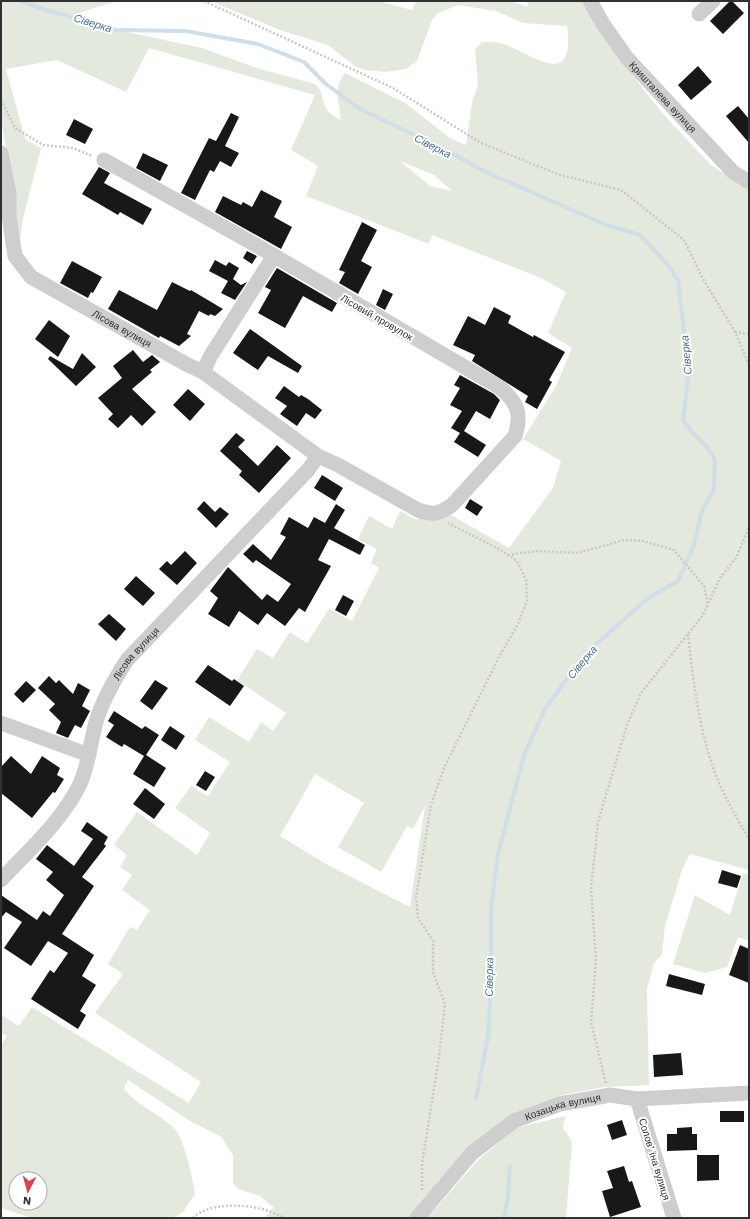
<svg xmlns="http://www.w3.org/2000/svg" width="750" height="1219" viewBox="0 0 750 1219" font-family="'Work Sans',sans-serif">
<rect width="100%" height="100%" fill="#fff"/>
<!-- green -->
<path fill="#e4e9dd" fill-rule="evenodd" d="M1,1H117L79,13V22L202,48L257,68L315,84C330,100 315,107 341,120C339,103 333,88 345,73L405,103L450,138L466,145L472,103L478,84L475,49L482,42C487,42 495,42 500,43C529,51 576,94 567,26L523,23L496,11L458,5L438,13L432,20L417,61L406,69L386,72L365,70L356,67L328,45L280,30L210,1H378L412,10L416,1H508L527,6L528,1H583L618,57L664,115L711,165L749,189V870L690,854L682,870L665,926L662,955L654,963L647,989L649,1085L604,1087L563,1095L512,1116L409,1218H260L265,1217L274,1208L260,1196L238,1189L233,1183V1155L221,1137L190,1121L128,1080L124,1089C137,1105 157,1113 173,1127C184,1137 193,1179 195,1194L183,1212L173,1218H32L1,1208V1045L7,1036L1,1032V1015L19,1026L32,1007L189,1103L201,1082L95,1013L123,974L108,964L130,927L137,930L150,910L122,890L132,875L120,867L127,855L114,845L137,812L197,855L210,833L175,808L191,786L208,796L230,762L195,740L209,717L249,742L261,722L273,731L286,713L237,680L257,649L273,658L290,632L307,643L329,609L352,621L379,568L371,563L377,549L358,539L369,516L392,529L400,511L417,520L420,516L436,520L451,515L509,548L553,488L561,461L523,439L556,386L572,348L548,333L566,292L541,278L432,235L429,244L306,196L318,166L291,150L315,95L149,48L126,92L57,60L6,69L25,139L41,148L23,219L18,254L7,154L1,120ZM400,161L434,175L452,191L430,186ZM315,774L364,803L338,847L381,872L407,826L413,829L425,806L410,907L328,865L280,836ZM16,1179H40V1203H16Z
M743,873L749,875V941L738,937L727,967L705,973L673,964L695,895L730,915Z
M565,1116L563,1128L572,1142L566,1218H427L478,1160L516,1128Z"/>
<g fill="none" stroke-linecap="round" stroke-linejoin="round">
<!-- stream -->
<path stroke="#cedfea" stroke-width="4" d="M21,1L43,9L116,30L185,31L258,44L304,62L326,84L358,108L446,150L488,173L604,224L640,235L668,265L678,280L689,373L683,420L693,433L707,447L715,460L714,489L702,511L694,545L678,581L648,598L586,653L545,709L524,755L498,854L491,909V986L488,1036L476,1099
M504,1218L508,1197L510,1166"/>
</g>
<!-- building -->
<path fill="#181818" d="M730,1H732L744,13L723,34L710,21Z
M698,66L712,82L691,100L678,85Z
M738,106L749,119V143L726,116Z
M231,113L239,117L225,146L239,153L231,167L220,161L214,172L210,170L195,200L181,193L209,138L216,141Z
M74,119L93,129L85,144L66,135Z
M143,153L168,165L160,181L136,168Z
M99,167L110,173L104,183L152,209L143,225L120,212L118,215L82,194Z
M261,190L282,201L274,217L292,227L281,249L215,212L223,196L241,205L243,202L252,207Z
M362,222L377,230L361,261L372,267L358,294L339,283L345,272L339,270Z
M247,251L257,256L252,264L243,258Z
M215,260L226,266L229,262L239,268L233,279L241,285L247,282L235,300L221,293L228,281L209,271Z
M72,261L102,277L93,293L91,292L88,298L60,283Z
M277,268L337,303L332,312L303,296L285,328L258,313L271,290L265,287Z
M172,282L190,291L191,290L223,309L215,316L210,314L209,316L199,311L187,334L191,336L179,346L160,336L159,338L108,309L119,290L157,310Z
M383,289L393,294L385,310L376,305Z
M494,307L511,316L508,323L533,337L534,335L565,352L549,380L552,382L537,409L525,402L528,396L472,361L475,355L453,345L468,316L485,325Z
M49,320L70,336L58,357L35,339Z
M250,329L302,366L298,373L268,356L258,370L233,353Z
M133,350L143,362L152,355L160,362L150,370L152,372L132,389L156,412L142,426L131,415L118,428L108,419L113,414L98,398L122,378L113,366Z
M82,353L96,367L76,386L48,359L50,356L73,369Z
M460,375L494,394L500,400L490,419L476,411L464,431L486,445L478,457L454,442L460,433L451,428L462,411L450,405L460,388L454,385Z
M284,386L299,397L301,395L308,399L322,410L315,419L306,413L297,426L280,414L287,406L275,398Z
M188,389L205,404L190,421L173,405Z
M236,433L245,440L238,447L258,466L277,445L291,458L259,493L239,475L242,471L220,451Z
M322,475L343,488L335,501L314,488Z
M470,499L483,507L477,516L465,508Z
M204,501L215,512L220,507L229,514L216,528L197,509Z
M336,504L345,510L334,528L365,545L360,555L329,539L318,560L331,566L305,612L299,608L285,626L267,613L258,625L239,611L229,627L208,614L218,598L210,591L228,567L262,600L267,594L278,602L291,584L256,560L253,563L243,554L253,544L271,560L286,537L280,534L289,517L308,528L314,517L325,523Z
M185,551L197,563L177,585L159,569L167,561L171,565Z
M136,576L155,593L143,606L124,589Z
M343,595L354,601L346,616L335,610Z
M109,614L126,629L116,641L98,624Z
M208,665L232,681L234,679L244,686L230,706L195,682Z
M49,676L56,683L59,680L73,694L78,683L90,690L82,706L90,711L81,728L75,725L68,738L56,733L61,722L49,710L55,704L38,688Z
M155,680L168,688L152,710L140,701Z
M26,681L36,690L23,703L14,694Z
M114,711L142,729L145,726L159,735L146,755L166,768L154,787L133,774L144,756L124,744L122,747L106,737L114,725L108,721Z
M170,726L185,736L176,750L161,740Z
M11,756L31,774L42,756L60,768L57,775L64,779L55,793L53,792L32,818L1,793V767Z
M205,771L215,777L206,791L196,785Z
M145,788L165,804L154,819L133,804Z
M87,822L108,837L104,844L106,846L82,877L94,886L62,934L94,955L82,976L96,985L80,1011L86,1015L78,1029L31,999L50,970L54,973L68,953L48,941L31,966L4,948L22,922L6,912L1,918V895L37,920L43,911L50,916L64,895L46,880L53,872L36,859L47,845L74,866L93,839L81,831Z
M722,870L741,876L737,888L718,883Z
M740,945L749,949V983L729,975Z
M669,974L705,984L702,995L666,986Z
M681,1053L683,1075L654,1077L653,1055Z
M720,1111H744V1122H720Z
M622,1120L627,1135L612,1140L607,1125Z
M692,1127V1134H697V1150L667,1151V1134H677V1128Z
M697,1155H719V1180L697,1181Z
M624,1166L629,1182L632,1181L641,1207L610,1217L602,1191L613,1188L607,1171Z"/>
<g fill="none" stroke-linecap="round" stroke-linejoin="round">
<!-- path -->
<path stroke="#c8c8c8" stroke-width="2.5" stroke-dasharray="2 2" stroke-linecap="butt" d="M204,1L393,88L481,143L560,175L621,190L684,240L703,279L735,332L749,365
M1,2L2,1
M1,100L15,128L43,145L73,148L92,156
M735,332L749,334
M508,555L536,551L578,553L624,540L643,541L674,550L704,586L708,604
M688,634C693,679 698,724 713,767C721,792 736,816 749,839
M606,1083L591,1022L596,960L591,888L598,822L627,725L641,693L703,615L720,578L736,558L749,527
M422,1190V1164L439,1057L445,1004L433,972V941L418,918L416,897L431,805L444,768L499,657L518,624L527,601L526,580L517,561L497,548L448,523
M193,1218C208,1203 242,1204 262,1209C270,1211 278,1215 285,1218"/>
<!-- minor -->
<g stroke="#cecece" stroke-width="15">
<path id="s1" d="M590,1L603,24L627,58L733,172L749,182"/>
<path d="M699,14L713,1"/>
<path id="s2" d="M1,153L9,194V216L15,256L31,277L186,364L203,372L318,456L338,465L418,510C434,515 437,515 452,505L515,436C522,414 518,402 499,387L261,248L104,160"/>
<path d="M203,372L210,357L273,257"/>
<path d="M1,723L89,755"/>
<path id="s3" d="M1,880C29,850 62,821 80,784C89,764 90,743 96,722C103,699 114,680 127,660L308,470L318,456"/>
<path d="M637,1099L674,1218"/>
<path id="s4" d="M417,1218L472,1153L514,1121L560,1104L610,1095L637,1099L749,1093"/>
</g>
</g>
<g text-anchor="middle" stroke-width="4" stroke-linejoin="round" paint-order="stroke">
<!-- street labels -->
<g font-size="10" fill="#313131" stroke="#fff">
<text dy="4" stroke="none"><textPath href="#s1" startOffset="121">Кришталева вулиця</textPath></text>
<text transform="translate(377 317) rotate(30)" y="4">Лісовий провулок</text>
<text dy="4" stroke="none"><textPath href="#s2" startOffset="235">Лісова вулиця</textPath></text>
<text dy="4" stroke="none"><textPath href="#s3" startOffset="269">Лісова вулиця</textPath></text>
<text dy="4" stroke="none"><textPath href="#s4" startOffset="189">Козацька вулиця</textPath></text>
<text transform="translate(655 1159) rotate(73)" y="4">Соловʼїна вулиця</text>
</g>
<!-- water labels -->
<g font-size="11" font-style="italic" fill="#45718d" stroke="#fff">
<text transform="translate(93 23) rotate(17)" y="4">Сіверка</text>
<text transform="translate(433 146) rotate(27)" y="4">Сіверка</text>
<text transform="translate(686 355) rotate(-95)" y="4">Сіверка</text>
<text transform="translate(582 662) rotate(-50)" y="4">Сіверка</text>
<text transform="translate(489 977) rotate(-89)" y="4">Сіверка</text>
</g>
</g>
<!-- border -->
<rect width="750" height="1219" fill="none" stroke="#313131" stroke-width="4"/>
<!-- north arrow -->
<g transform="translate(28 1191) rotate(186)"><circle r="19" fill="#ffffff" stroke="#adadad"/>
<path d="M0-3L7 15L0 10L-7 15Z" fill="#d7434f"/>
<text y="-6" font-size="11" font-weight="bold" text-anchor="middle" fill="#313131">N</text>
</g>
</svg>
